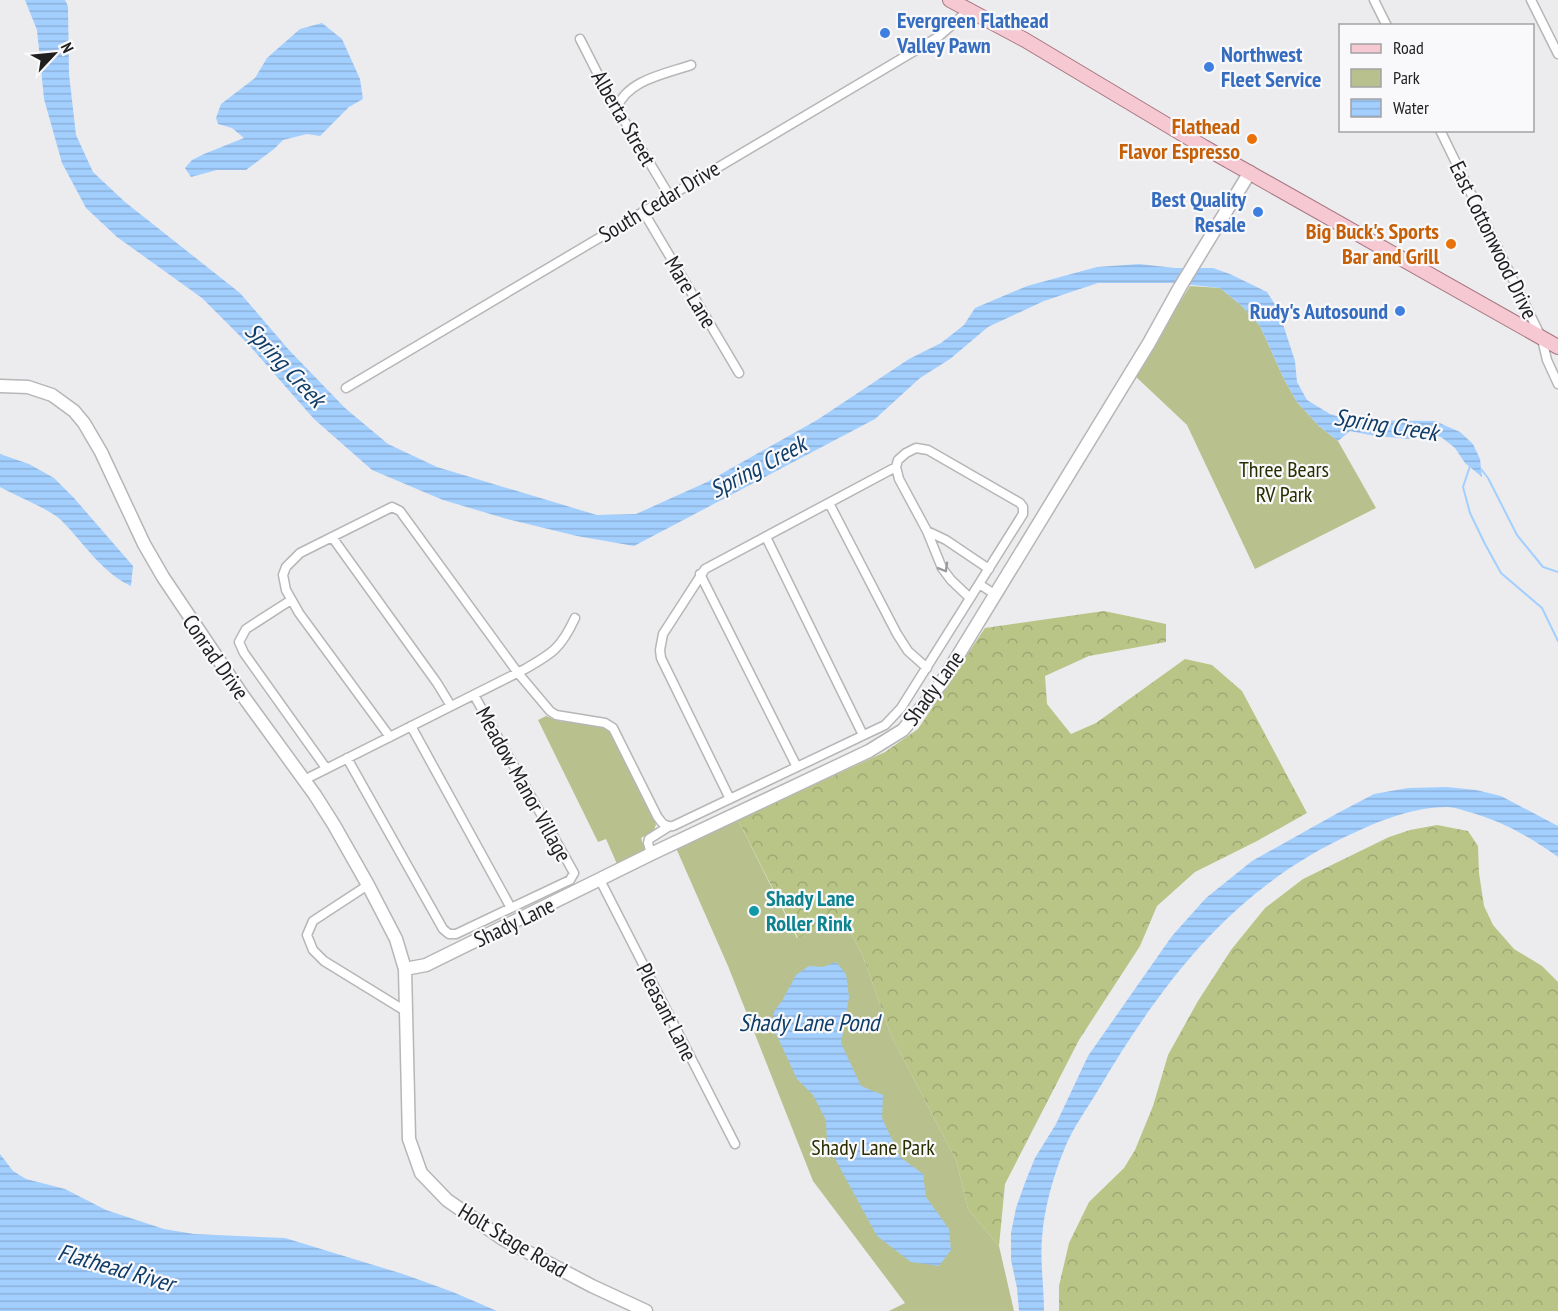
<svg xmlns="http://www.w3.org/2000/svg" width="1558" height="1311" viewBox="0 0 1558 1311" font-family="'PT Sans Narrow',sans-serif">
<defs>
<pattern id="forest-crowns" width="20" height="18" patternUnits="userSpaceOnUse" patternTransform="scale(1.5)"><rect width="20" height="18" fill="#b9c487"/><path d="M2 6a3 3 0 1 1 6 0M12 15a3 3 0 1 1 6 0" fill="none" stroke="#9fa874"/></pattern>
<pattern id="water-rules" width="6" height="5" patternUnits="userSpaceOnUse" patternTransform="scale(1.5)"><rect width="6" height="5" fill="#a3cfff"/><path d="M0 2.5h6" fill="none" stroke="#8cb1da"/></pattern>
</defs>
<rect width="100%" height="100%" fill="#ececee"/>
<!-- forest -->
<path fill="url(#forest-crowns)" d="M1104,611L1166,624V642L1089,656L1045,676L1047,704L1071,734L1096,723L1185,659L1212,665L1242,691L1307,813L1257,841L1195,872L1157,906L1140,946L1079,1040L1005,1184L999,1246L968,1209L956,1160L891,1035L862,954L844,920L798,938L738,820L885,752L918,729L985,628Z
M1437,825L1468,831L1478,846L1479,873L1484,906L1493,925L1514,949L1542,966L1558,982V1311H1059V1286L1069,1243L1089,1202L1124,1168L1135,1150L1153,1106L1168,1055L1198,1001L1231,950L1265,908L1303,879L1389,837L1410,830Z"/>
<!-- green -->
<path fill="#b8c18d" d="M1190,286L1220,288L1242,306L1260,326L1284,379L1297,402L1319,426L1338,441L1376,508L1255,569L1187,425L1134,375Z
M546,716L558,721L606,726L613,736L656,824L654,831L641,838L645,851L617,864L606,839L598,842L538,720Z
M738,820L797,938L844,920L862,954L891,1035L956,1160L968,1209L999,1246L1014,1311H889L905,1303L813,1181L728,966L676,848Z"/>
<!-- water -->
<path fill="url(#water-rules)" d="M25,0H65L68,6L69,74L76,135L93,172L125,202L240,293L289,350L345,408L388,444L437,467L597,515L636,514L707,482L817,420L909,359L941,343L964,325L975,308L1027,286L1097,267L1139,264L1175,268H1213L1230,274L1267,292L1278,309L1295,361L1297,382L1307,400L1330,414L1349,420L1435,421L1460,432L1473,444L1480,459L1482,477L1465,463L1455,448L1441,437L1427,433L1412,439L1375,436L1350,431L1338,441L1319,426L1297,402L1284,379L1260,326L1242,306L1220,288L1173,283H1098L1044,301L988,327L950,359L920,378L875,419L634,546L577,536L507,519L443,500L372,470L314,419L249,345L202,298L117,237L86,208L62,163L44,99L37,30Z
M322,23L342,39L360,79L363,99L349,107L320,136L307,134L283,140L274,149L246,170H217L191,177L185,168L192,160L204,154L244,138L232,128L218,124L216,118L221,104L255,78L267,58L300,29Z
M0,454L29,464L54,478L74,498L133,566L131,586C101,572 84,543 61,520C51,510 14,495 0,487Z
M1447,787L1476,790L1501,796L1558,826V857C1530,837 1502,821 1469,812C1462,810 1454,807 1447,807C1416,807 1383,819 1356,832C1237,884 1164,979 1100,1087C1087,1109 1073,1127 1064,1150C1053,1177 1044,1209 1042,1238C1040,1262 1044,1287 1044,1311H1019L1017,1288L1011,1260V1233L1016,1208L1026,1180L1035,1158L1056,1124L1088,1056L1172,936L1206,898L1252,861L1336,814L1374,794L1408,788Z
M836,962L846,974L849,997L841,1043L861,1086L883,1095L882,1118L900,1157L923,1174L926,1197L949,1229L951,1250L939,1266L911,1262L877,1236L827,1144L826,1120L813,1095L797,1079L771,1023L775,1010L782,1001L796,975L809,966L823,967Z
M0,1154L13,1171L26,1179L65,1189L106,1210L164,1229L194,1234L285,1238L403,1274L453,1292L497,1311H0Z"/>
<g fill="none" stroke-linecap="round" stroke-linejoin="round">
<!-- stream -->
<path stroke="#a3cfff" stroke-width="2" d="M1470,466L1463,487L1470,513L1485,544L1501,573L1542,608L1558,641
M1481,469L1488,478L1517,535L1543,567L1558,572"/>
<!-- street casing -->
<g stroke="#b6b6b7" stroke-width="11">
<path id="street" d="M1374,0L1387,26
M1531,0L1558,54
M580,39L607,92L669,195
M617,108C627,80 665,74 691,65
M1440,130L1542,339L1547,360L1558,384
M643,211L739,373
M346,388L938,37L969,10
M829,503L897,634L908,651L927,668
M927,531L946,540L989,569
M332,537L437,683L451,706
M766,537L863,735
M700,574L797,767
M979,584L996,595
M291,600L246,629L239,642L244,653L326,768
M411,726L511,908
M390,737L299,613L286,590L283,575L286,567L300,553L392,507L400,511L518,673L550,711L556,715L605,723L613,728L657,816C662,823 664,827 673,826L885,725L901,708L1023,514V507L1020,503L928,450L916,448L906,453L898,460L896,467L899,479L927,531L942,568L951,580L970,598
M347,758L443,929L449,934H456L570,880L574,873L474,695
M304,780L525,669C553,653 561,648 575,618
M730,799L661,658L660,650L663,634L705,569L896,467
M651,854L648,843L649,839L668,827
M600,880L735,1144
M368,885L313,921L307,935L313,950L324,961L407,1012"/>
</g>
<!-- secondary casing -->
<g stroke="#b6b6b7" stroke-width="15">
<path id="secondary" d="M0,386L28,387L52,395L74,411L84,423L101,452L144,544L163,577L243,696L315,795L334,825L368,885L396,939L405,969L409,1139L421,1173L447,1200L503,1239L592,1286L646,1311
M405,969L426,965L651,854L869,751L903,730L940,685L1149,343L1180,287L1250,172"/>
</g>
<!-- primary casing -->
<g stroke="#a67580" stroke-width="16">
<path id="primary" d="M950,0L1025,40L1204,147L1558,347"/>
</g>
<!-- street -->
<use href="#street" stroke="#fff" stroke-width="8"/>
<!-- secondary -->
<use href="#secondary" stroke="#fff" stroke-width="12"/>
<!-- primary -->
<use href="#primary" stroke="#f5c8d2" stroke-width="14"/>
</g>
<!-- one-way arrows -->
<defs><path id="oneway-chevron" d="M-2-3.5L2.5 0L-2 3.5" fill="none" stroke-width="1.6" stroke-linecap="round" stroke-linejoin="round" transform="scale(1.5)"/></defs>
<use stroke="#9a9a9b" href="#oneway-chevron" transform="translate(944 568) rotate(60)"/>
<!-- markers -->
<g fill="#3f7fe0" stroke="#f9f9fb" stroke-width="2">
<circle cx="885" cy="33" r="6"/>
<circle cx="1209" cy="67" r="6"/>
<circle cx="1258" cy="212" r="6"/>
<circle cx="1400" cy="311" r="6"/>
</g>
<g fill="#e8710a" stroke="#f9f9fb" stroke-width="2">
<circle cx="1252" cy="139" r="6"/>
<circle cx="1451" cy="244" r="6"/>
</g>
<circle fill="#0f9aa8" stroke="#f9f9fb" stroke-width="2" cx="754" cy="911" r="6"/>
<g text-anchor="middle" stroke-width="4.5" stroke-linejoin="round" paint-order="stroke">
<!-- shop labels -->
<g font-size="22" font-weight="bold" fill="#366cbe" stroke="#f9f9fb" text-anchor="start">
<text x="897" y="28">Evergreen Flathead<tspan x="897" dy="25">Valley Pawn</tspan></text>
<text x="1221" y="62">Northwest<tspan x="1221" dy="25">Fleet Service</tspan></text>
<text x="1246" y="207" text-anchor="end">Best Quality<tspan x="1246" dy="25">Resale</tspan></text>
<text x="1388" y="319" text-anchor="end">Rudy's Autosound</text>
</g>
<!-- street labels -->
<g font-size="22" fill="#1f1f20" stroke="#f9f9fb">
<text transform="translate(624 118) rotate(60)" y="8">Alberta Street</text>
<text transform="translate(659 201) rotate(-31)" y="8">South Cedar Drive</text>
<text transform="translate(1494 240) rotate(64)" y="8">East Cottonwood Drive</text>
<text transform="translate(691 292) rotate(59)" y="8">Mare Lane</text>
<text transform="translate(216 657) rotate(55)" y="8">Conrad Drive</text>
<text transform="translate(933 688) rotate(-54)" y="8">Shady Lane</text>
<text transform="translate(524 784) rotate(61)" y="8">Meadow Manor Village</text>
<text transform="translate(514 922) rotate(-26)" y="8">Shady Lane</text>
<text transform="translate(667 1012) rotate(63)" y="8">Pleasant Lane</text>
<text transform="translate(513 1240) rotate(31)" y="8">Holt Stage Road</text>
</g>
<!-- food labels -->
<g font-size="22" font-weight="bold" fill="#c56008" stroke="#f9f9fb" text-anchor="end">
<text x="1240" y="134">Flathead<tspan x="1240" dy="25">Flavor Espresso</tspan></text>
<text x="1439" y="239">Big Buck's Sports<tspan x="1439" dy="25">Bar and Grill</tspan></text>
</g>
<!-- park labels -->
<g font-size="22" fill="#292e00" stroke="#f9f9fb">
<text x="1284" y="477">Three Bears<tspan x="1284" dy="25">RV Park</tspan></text>
<text x="873" y="1155">Shady Lane Park</text>
</g>
<!-- culture labels -->
<g font-size="22" font-weight="bold" fill="#0d838f" stroke="#f9f9fb" text-anchor="start">
<text x="766" y="906">Shady Lane<tspan x="766" dy="25">Roller Rink</tspan></text>
</g>
<!-- water labels -->
<g font-size="24" font-style="italic" fill="#0f3d68" stroke="#f9f9fb">
<text transform="translate(285 365) rotate(47)" y="8">Spring Creek</text>
<text transform="translate(1386 425) rotate(9)" y="8">Spring Creek</text>
<text transform="translate(758 467) rotate(-28)" y="8">Spring Creek</text>
<text x="809" y="1031">Shady Lane Pond</text>
<text transform="translate(116 1268) rotate(16)" y="8">Flathead River</text>
</g>
</g>
<!-- legend -->
<rect x="1339" y="24" width="195" height="108" fill="#f9f9fb" stroke="#a2a2a3" stroke-width="1.5"/>
<rect x="1351" y="44" width="30" height="9" fill="#f5c8d2" stroke="#a2a2a3" stroke-width="1.5"/>
<text x="1393" y="54" font-size="18" fill="#1f1f20">Road</text>
<rect x="1351" y="69" width="30" height="18" fill="#b8c18d" stroke="#a2a2a3" stroke-width="1.5"/>
<text x="1393" y="84" font-size="18" fill="#1f1f20">Park</text>
<rect x="1351" y="99" width="30" height="18" fill="url(#water-rules)" stroke="#a2a2a3" stroke-width="1.5"/>
<text x="1393" y="114" font-size="18" fill="#1f1f20">Water</text>
<!-- north arrow -->
<g transform="translate(54 54) rotate(64)" stroke="#f9f9fb" stroke-width="4.5" paint-order="stroke">
<path d="M0-4.5L10 22L0 15L-10 22Z" fill="#1f1f20"/>
<text y="-9" font-size="16" font-weight="bold" text-anchor="middle" fill="#1f1f20">N</text>
</g>
</svg>
